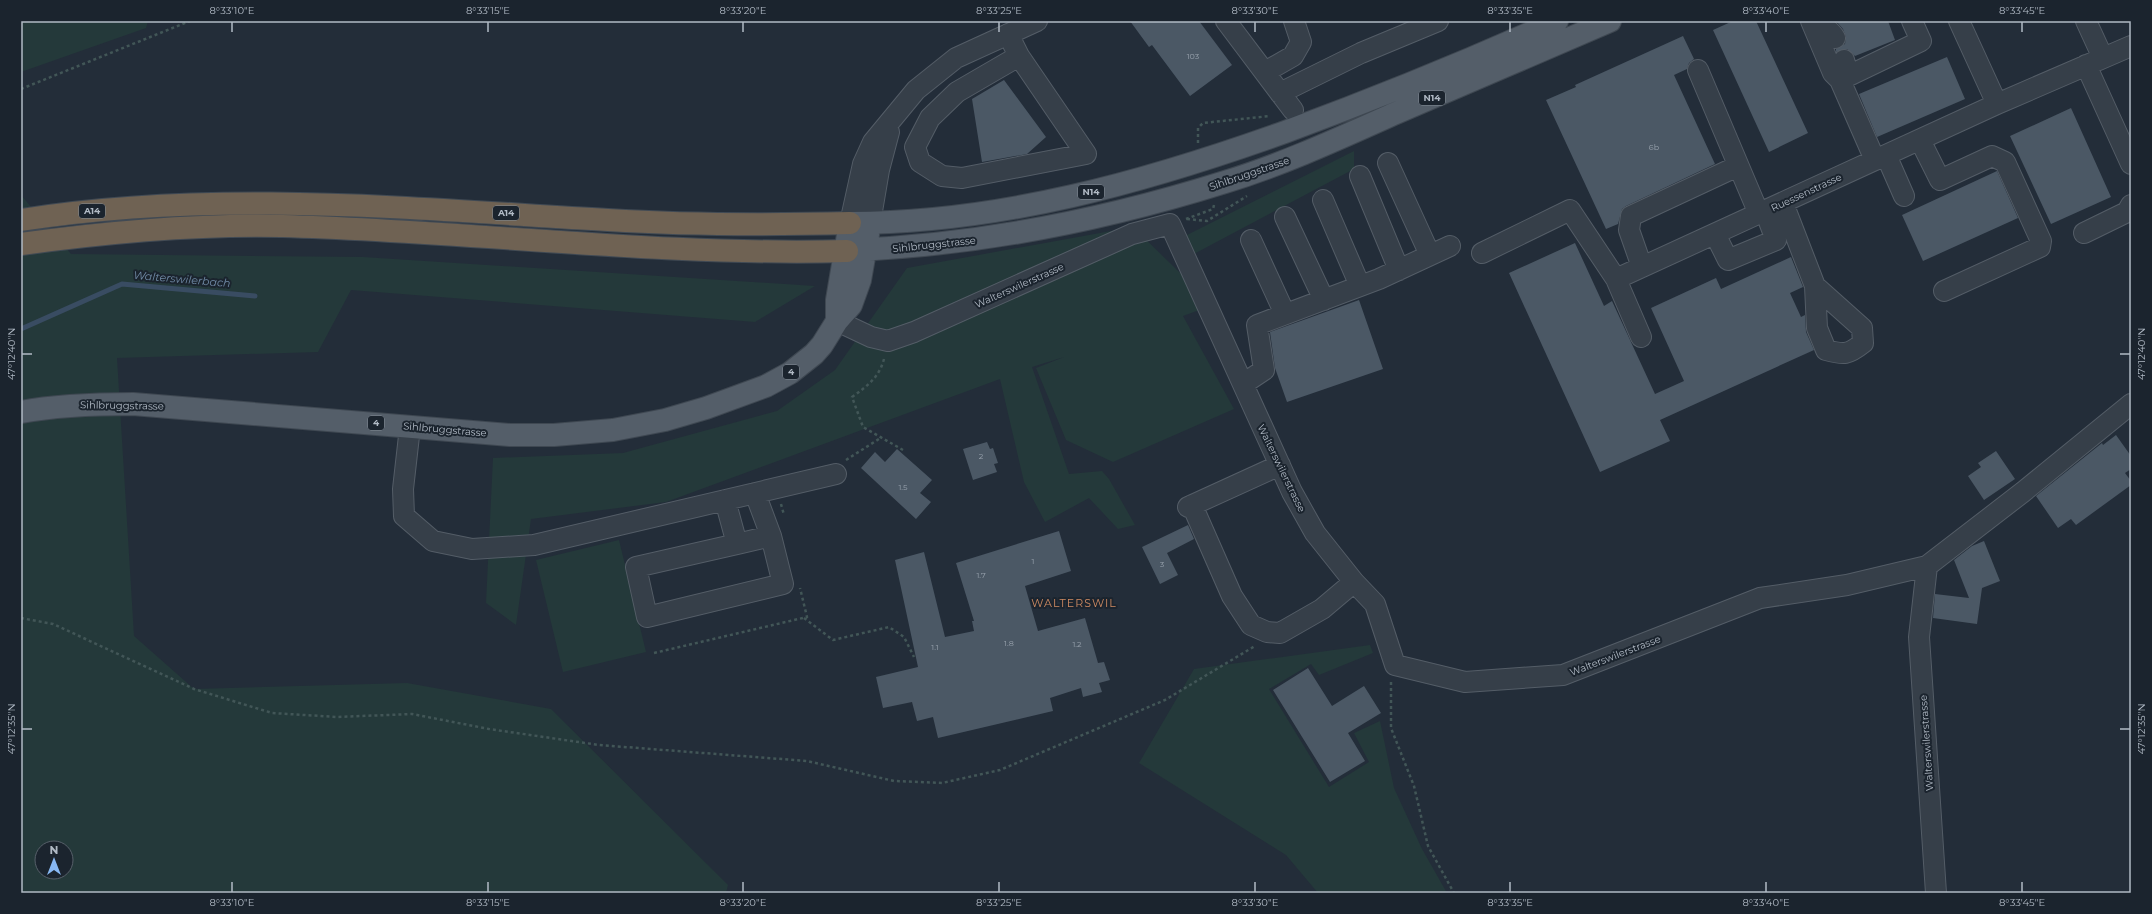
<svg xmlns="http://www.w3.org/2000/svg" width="2152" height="914" viewBox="0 0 2152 914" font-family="Montserrat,sans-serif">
<rect width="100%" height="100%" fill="#232d39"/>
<!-- green -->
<path fill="#24393a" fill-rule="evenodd" d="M21,21H148L146,28L21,72Z
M1354,151V169L1192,255L1185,236Z
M21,195L71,254L363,257L815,286L755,322L351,290L318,352L117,358L134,636L194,689L407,683L551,709L728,885L726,893H21ZM42,848H66V872H42Z
M1133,227L1213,305L1183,316L1234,409L1113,462L1066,440L1036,368L1064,357L1032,367L1069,474L1102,471L1109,479L1135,525L1118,529L1089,498L1045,522L1024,482L1000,379L666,502L531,519L516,625L486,603L493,458L623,453L777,411L835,370L907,268Z
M619,540L646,652L563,672L536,560Z
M1370,645L1373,653L1319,675L1311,664L1269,689L1329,787L1369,762L1354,733L1380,721L1394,788L1422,849L1447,893H1318L1286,855L1139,763L1194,669Z"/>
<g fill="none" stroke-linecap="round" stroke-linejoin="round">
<!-- stream -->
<path stroke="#394c62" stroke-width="5" d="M21,329L122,284L255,296"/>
</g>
<!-- building -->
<path fill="#4b5865" d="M1130,21H1199L1232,65L1190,96L1152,45L1149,47Z
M1733,21H1756L1808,133L1769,152L1713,30Z
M1836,21H1888L1895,40L1855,56L1847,49L1836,52V49L1845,44L1846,37L1843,29Z
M1683,36L1694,59L1689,63L1687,69L1674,75L1715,164L1626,206L1622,209L1618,224L1606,229L1546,100L1576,87L1575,85Z
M1947,57L1965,99L1877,137L1859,94Z
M1004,80L1046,137L1027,154L982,162L972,99Z
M2071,108L2111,197L2051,224L2010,136Z
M1997,171L2018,218L1923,261L1902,215Z
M1575,243L1604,306L1612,301L1655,394L1684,381L1651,308L1716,278L1721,289L1791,257L1803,287L1790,293L1801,317L1805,315L1806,332L1814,350L1660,420L1670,441L1600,472L1509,273Z
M1359,300L1383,369L1287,402L1275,368L1270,332Z
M2116,435L2131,456V469L2125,473L2131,481V485L2076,525L2071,519L2058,528L2036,496L2102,443L2103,445Z
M987,442L990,449L993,448L998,463L994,464L997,472L973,480L963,449Z
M897,449L932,480L920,493L931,502L916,519L861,468L875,452L885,462Z
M1996,451L2015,479L1984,500L1968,476L1981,467L1978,463Z
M1188,525L1194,539L1167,553L1178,575L1160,584L1142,547Z
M1059,531L1071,571L1025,586L1038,631L1085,618L1098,663L1104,662L1110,680L1099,683L1102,692L1083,697L1081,688L1050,698L1053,711L938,738L933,717L917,721L912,702L883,708L876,677L918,667L895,560L924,552L945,637L974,631L972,621H974L956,563Z
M1984,541L2000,581L1982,588L1977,624L1933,618L1935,594L1969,598L1954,560L1972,546Z
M1308,668L1332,706L1364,686L1381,713L1348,733L1365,761L1330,782L1273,690Z"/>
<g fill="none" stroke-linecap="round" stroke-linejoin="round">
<!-- minor casing -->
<g stroke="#545d67" stroke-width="22">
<path id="minor" d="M1226,21L1293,110
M1811,21L1833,73L1840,80L1847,70L1844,60
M1819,21C1824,28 1831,30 1835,38
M1959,21L1997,104
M2086,21L2103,58
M1008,34L1019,56L1086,154L962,178L942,176L920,162L915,147L930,118L957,92L1019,56
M2086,65L2131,164
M1698,70L1759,214
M1265,72L1293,56L1301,42L1294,21
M1280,93L1361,53L1438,21
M1920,140L1940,180L1992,156L2005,162L2041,241L2040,247L1944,291
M1886,155L1904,196
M1875,160L1840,80L1921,41L1912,21
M1388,163L1430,255
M1360,176L1399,270
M1323,200L1360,286
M1783,203L1815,286L1817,328L1826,350C1844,355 1848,355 1863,343L1862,328L1815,286
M1285,217L1324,300
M850,223L863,164L873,142L916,90L956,58L1037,21
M870,223L879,170L889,132
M2084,233L2127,212L2131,205
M1715,234L1728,260L1776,240L1765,211
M1251,240L1285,314
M1482,253L1570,210L1616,279L1641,337
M1642,267L1629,230L1631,216L1738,166
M1616,279L1997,104L2131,46
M837,321L871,337L888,341L914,332L1132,234L1170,224L1292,492L1315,533L1354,582L1375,604L1395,665L1465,682L1563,675L1760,598L1847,585L1927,566L2023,492L2131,404
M1243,384L1264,370L1257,325L1379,279L1450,246
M410,427L403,489L404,516L433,541L472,549L534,545L836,474
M725,500L737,544L636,567L647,617L783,584L771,536L755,493
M1192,505L1232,596L1251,625L1267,632L1280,633L1322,609L1354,582
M1188,507L1280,465
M737,544L771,536
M1927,566L1919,637L1936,893"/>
</g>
<!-- major casing -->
<g stroke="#3f4852" stroke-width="24">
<path id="major" d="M852,250C979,245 1104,220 1225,182C1284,164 1340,138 1396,113C1467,82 1539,52 1610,21
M837,321V300L850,223C1000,223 1145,182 1285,132C1377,98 1468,61 1557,21
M21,412C58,405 95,404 133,404L510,435H554L613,430L665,420L706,408L766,386L790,373L814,354L822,345L837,321L851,305L860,280L870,223"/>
</g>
<!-- highway casing -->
<g stroke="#414a54" stroke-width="24">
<path id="highway" d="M21,220C216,189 413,209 608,220C689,225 769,225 850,223
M21,244C108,232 194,224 282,226C470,231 658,256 847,251"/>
</g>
<!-- path -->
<path stroke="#425657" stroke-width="2.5" stroke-dasharray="3 3" stroke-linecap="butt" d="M21,89L190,21
M1198,143V128L1203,123L1270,116
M1186,219L1213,209L1214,205
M1187,219L1207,221L1247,196
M884,359C879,378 867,386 852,397L863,427L903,450
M846,460L882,437
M781,504L784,515
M21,618L53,624L194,689L272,713L337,717L412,714L489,729L599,745L807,761L894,781L942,783L1000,770L1165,700L1255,646
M804,618L833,640L889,627L904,637L914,657
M654,653L807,617L800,588
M1391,682V728L1414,786L1428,846L1454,893"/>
<!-- minor -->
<use href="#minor" stroke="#363f49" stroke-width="20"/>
<!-- major -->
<use href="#major" stroke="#545e69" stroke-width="22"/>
<!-- highway -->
<use href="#highway" stroke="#6f6253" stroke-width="22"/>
</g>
<!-- ticks -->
<path fill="none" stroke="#b1bac5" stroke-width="1.5" d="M232,22V32M488,22V32M743,22V32M999,22V32M1255,22V32M1510,22V32M1766,22V32M2022,22V32M22,354H32M2120,354H2130M22,729H32M2120,729H2130M232,882V892M488,882V892M743,882V892M999,882V892M1255,882V892M1510,882V892M1766,882V892M2022,882V892"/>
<g text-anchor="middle" stroke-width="4" stroke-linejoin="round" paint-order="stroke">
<!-- number labels -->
<g font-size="8" fill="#98a2ad">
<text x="1193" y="59">103</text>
<text x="1654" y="150">6b</text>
<text x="981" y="459">2</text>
<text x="903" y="490">1.5</text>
<text x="1033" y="564">1</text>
<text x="1162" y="567">3</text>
<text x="981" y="578">1.7</text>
<text x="1009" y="646">1.8</text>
<text x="1077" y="647">1.2</text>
<text x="935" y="650">1.1</text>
</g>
<!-- shield labels -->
<g fill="#1b242e" stroke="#848d98" stroke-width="1">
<rect x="1419" y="91" width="26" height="14" rx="3"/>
<rect x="1078" y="185" width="26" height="14" rx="3"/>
<rect x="79" y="204" width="26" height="14" rx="3"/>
<rect x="493" y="206" width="26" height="14" rx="3"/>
<rect x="783" y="365" width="16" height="14" rx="3"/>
<rect x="368" y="416" width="16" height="14" rx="3"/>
</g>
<g font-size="9" font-weight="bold" fill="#b1bac5">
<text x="1432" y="101">N14</text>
<text x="1091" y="195">N14</text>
<text x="92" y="214">A14</text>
<text x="506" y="216">A14</text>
<text x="791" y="375">4</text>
<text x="376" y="426">4</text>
</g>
<!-- street labels -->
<g font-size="10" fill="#b1bac5" stroke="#1b242e">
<text transform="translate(1249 173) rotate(-19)" y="4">Sihlbruggstrasse</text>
<text transform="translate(1806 192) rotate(-25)" y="4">Ruessenstrasse</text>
<text transform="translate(934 244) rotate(-6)" y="4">Sihlbruggstrasse</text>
<text transform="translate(1019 285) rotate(-24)" y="4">Walterswilerstrasse</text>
<text transform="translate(122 405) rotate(1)" y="4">Sihlbruggstrasse</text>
<text transform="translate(445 429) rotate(5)" y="4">Sihlbruggstrasse</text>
<text transform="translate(1282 468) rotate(64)" y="4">Walterswilerstrasse</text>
<text transform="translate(1615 655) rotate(-21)" y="4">Walterswilerstrasse</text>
<text transform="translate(1926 743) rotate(-94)" y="4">Walterswilerstrasse</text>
</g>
<!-- water labels -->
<g font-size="11" font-style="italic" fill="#728ca8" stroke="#1b242e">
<text transform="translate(182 279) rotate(5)" y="4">Walterswilerbach</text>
</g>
<!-- neighbourhood labels -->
<g font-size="11" letter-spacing="1" fill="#cf8b63" stroke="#1b242e">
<text x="1074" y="607">WALTERSWIL</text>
</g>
</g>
<!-- border -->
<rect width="2152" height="914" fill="none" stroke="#1b242e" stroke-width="44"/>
<!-- north arrow -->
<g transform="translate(54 860)"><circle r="19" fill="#1b242e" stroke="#57606a"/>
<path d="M0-3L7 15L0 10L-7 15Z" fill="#88b8f3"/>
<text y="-6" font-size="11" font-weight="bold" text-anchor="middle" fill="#b1bac5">N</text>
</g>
<rect x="22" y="22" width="2108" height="870" fill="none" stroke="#b1bac5" stroke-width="1.5"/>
<g font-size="10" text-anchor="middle" fill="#b1bac5">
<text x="232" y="14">8°33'10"E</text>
<text x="488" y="14">8°33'15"E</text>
<text x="743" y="14">8°33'20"E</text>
<text x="999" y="14">8°33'25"E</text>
<text x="1255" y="14">8°33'30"E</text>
<text x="1510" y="14">8°33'35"E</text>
<text x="1766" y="14">8°33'40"E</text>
<text x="2022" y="14">8°33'45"E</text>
<text transform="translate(11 354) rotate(-90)" y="4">47°12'40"N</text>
<text transform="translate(2141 354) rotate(-90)" y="4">47°12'40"N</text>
<text transform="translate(11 729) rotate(-90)" y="4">47°12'35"N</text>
<text transform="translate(2141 729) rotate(-90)" y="4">47°12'35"N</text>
<text x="232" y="906">8°33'10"E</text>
<text x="488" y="906">8°33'15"E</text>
<text x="743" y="906">8°33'20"E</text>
<text x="999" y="906">8°33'25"E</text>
<text x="1255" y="906">8°33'30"E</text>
<text x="1510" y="906">8°33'35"E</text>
<text x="1766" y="906">8°33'40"E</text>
<text x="2022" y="906">8°33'45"E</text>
</g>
</svg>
